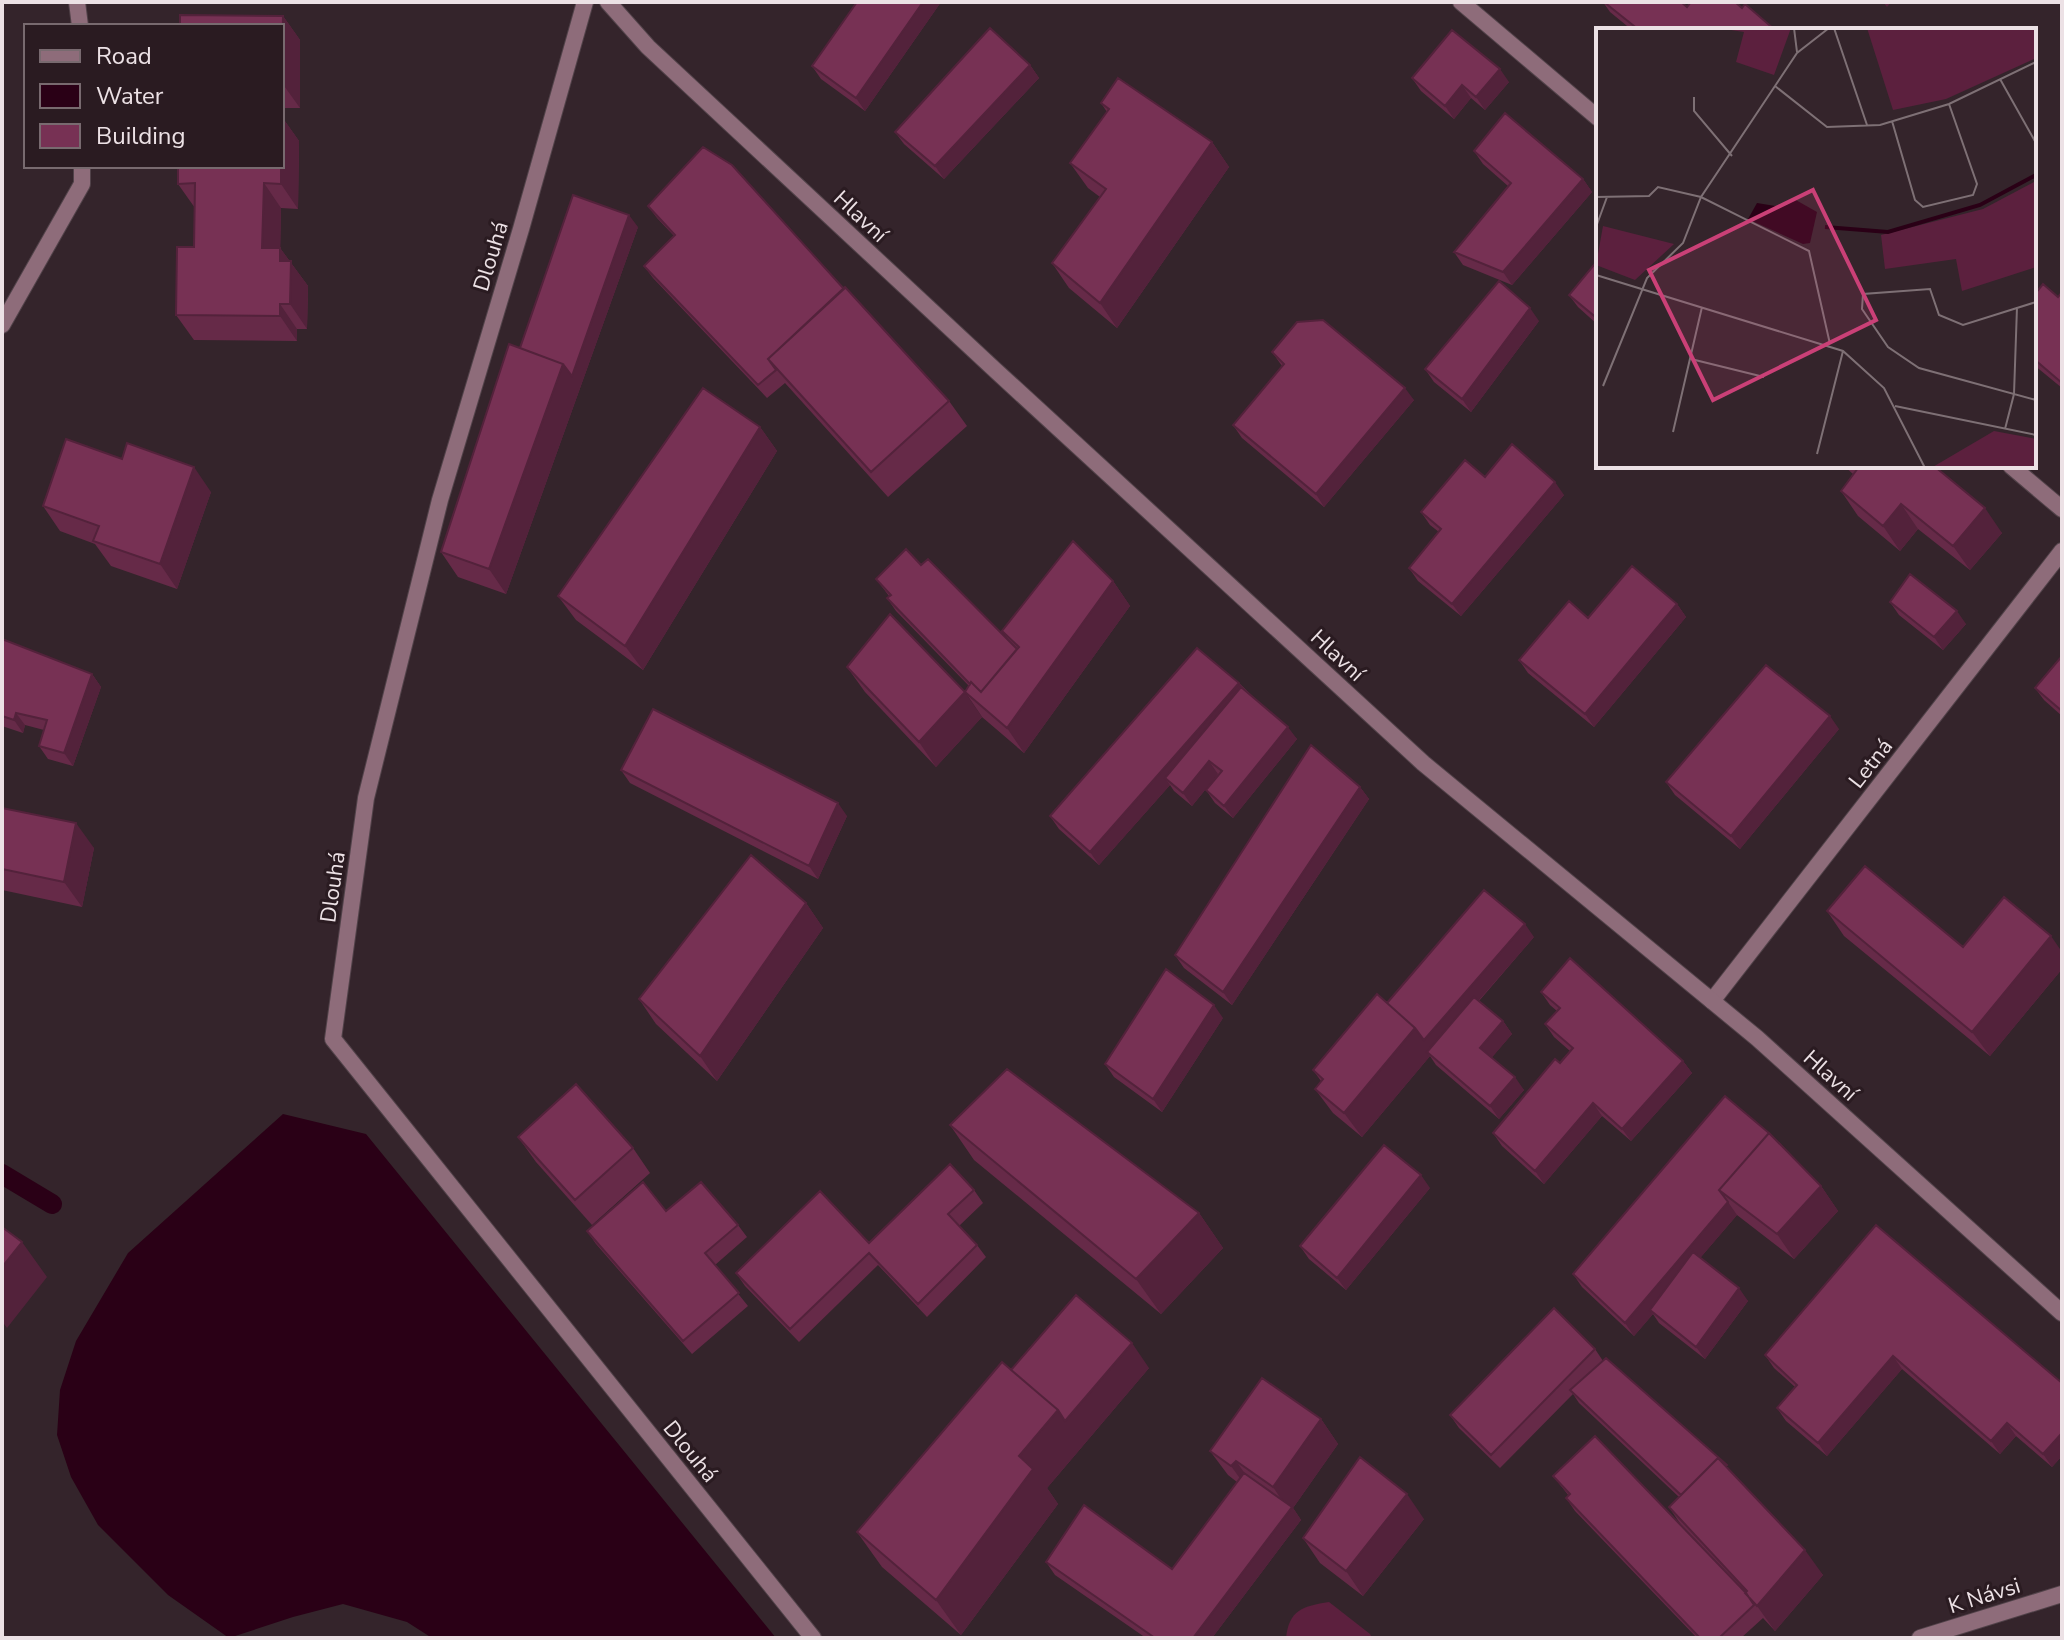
<svg xmlns="http://www.w3.org/2000/svg" width="2064" height="1640" viewBox="0 0 2064 1640" font-family="'Nunito Sans',sans-serif">
<rect width="100%" height="100%" fill="#34242b"/>
<!-- green -->
<path fill="#5c203e" d="M1329,1602L1370,1634L1372,1638H1286C1289,1610 1303,1606 1329,1602Z"/>
<!-- water -->
<path fill="#2a0016" d="M283,1114L366,1134L776,1638H432L407,1622L343,1604L293,1617L229,1638L168,1595L98,1525L71,1477L57,1435L60,1390L76,1341L128,1253Z"/>
<g fill="none" stroke-linecap="round" stroke-linejoin="round">
<!-- stream -->
<path stroke="#2a0016" stroke-width="20" d="M2,1174L52,1204"/>
<!-- minor casing -->
<g stroke="#514249" stroke-width="18">
<path id="minor" d="M77,2L80,26
M585,2L521,229L440,500L366,798L333,1039L813,1638
M1461,2L1598,118
M2,325L82,184V166
M2011,466L2062,509
M1712,1001L2062,551
M1920,1638L2062,1594"/>
</g>
<!-- tertiary casing -->
<g stroke="#514249" stroke-width="18">
<path id="tertiary" d="M608,2L648,47L994,369L1423,763L1757,1038L2062,1313"/>
</g>
<!-- minor -->
<use href="#minor" stroke="#8e6c7a" stroke-width="16"/>
<!-- tertiary -->
<use href="#tertiary" stroke="#8e6c7a" stroke-width="16"/>
</g>
<!-- wall -->
<path fill="#662a48" d="M857,2H941L865,111L821,79L812,66Z
M1603,2H1681L1687,7L1742,8L1775,30H1632L1610,12Z
M283,16L300,40V108H282V111Z
M1030,65L1039,78L944,179L904,144L895,132Z
M1412,78L1509,82L1485,110L1471,98L1454,119L1421,91Z
M1101,103L1212,142L1229,167L1117,328L1069,288L1052,263L1100,197L1088,188L1070,163L1107,112Z
M282,117L299,141L298,209L281,208L280,248L308,286L307,329H297V341L194,340L176,315L194,247L195,208L178,184L282,166Z
M1474,151L1583,179L1592,192L1512,285L1463,265L1454,252L1508,186L1483,164Z
M648,206L844,289L949,401L967,426L888,497L785,383L767,398L653,278L644,266L674,236L657,218Z
M638,227L506,594L458,577L441,552L520,348Z
M1598,260V325L1578,307L1569,295Z
M2062,292V388L2034,365V295L2058,297Z
M1539,321L1471,412L1434,382L1425,369Z
M1272,352L1414,400L1324,507L1242,438L1233,425L1282,366Z
M760,427L777,451L643,670L576,620L558,596Z
M1844,466H1934L2002,533L1970,570L1918,529L1900,551L1858,516L1841,491L1853,474Z
M1485,477L1564,495L1461,616L1418,581L1409,568L1439,532L1430,525L1421,512Z
M211,492L177,589L111,566L95,544L60,531L43,506Z
M921,565L1008,639L1002,631L1113,581L1130,606L1024,753L982,717L965,692L969,686L896,611L887,598L889,596L876,579Z
M1890,602L1966,624L1943,650L1899,615Z
M1677,604L1686,617L1594,727L1528,673L1519,660Z
M2,639L92,674L101,687L73,766L48,759L39,746L44,730L25,725L23,733L2,726Z
M2062,656V716L2044,700L2035,688Z
M847,667L982,717L936,767L865,692Z
M1239,683L1297,739L1233,818L1215,803L1206,790L1218,774L1192,806L1174,791L1170,785L1099,865L1059,829L1050,816Z
M1839,729L1740,849L1675,795L1666,782Z
M621,770L847,816L818,879L630,783Z
M1360,787L1369,799L1232,1005L1184,968L1175,955Z
M2,808L94,848L82,907L2,890Z
M806,903L823,928L717,1081L656,1024L639,999Z
M1827,911L1963,947L2062,952V969L1990,1056L1844,936Z
M1534,937L1479,1001L1503,1021L1512,1034L1491,1058L1524,1090L1499,1119L1436,1065L1430,1056L1362,1137L1333,1113L1315,1089L1321,1081L1313,1070L1387,1003Z
M1541,992L1683,1061L1692,1073L1631,1141L1602,1116L1544,1184L1502,1146L1493,1133L1570,1051L1554,1037L1545,1024L1557,1011L1550,1005Z
M1223,1018L1162,1112L1114,1077L1105,1064Z
M950,1125L1199,1213L1223,1248L1161,1314L974,1160Z
M518,1137L633,1148L650,1173L592,1225L536,1162Z
M1779,1142L1821,1186L1838,1211L1794,1259L1737,1215L1700,1258L1748,1301L1705,1359L1659,1323L1653,1314L1634,1336L1582,1287L1573,1274Z
M1430,1188L1346,1290L1309,1259L1300,1246Z
M974,1190L983,1203L959,1226L977,1245L986,1257L927,1317L878,1265L799,1342L745,1286L736,1273L869,1243Z
M666,1211L738,1225L747,1237L715,1265L748,1306L692,1354L596,1244L587,1231Z
M1876,1225L2062,1383V1456L2052,1467L2016,1436L2000,1454L1902,1369L1827,1456L1786,1421L1777,1408L1795,1387L1774,1368L1765,1355Z
M1595,1349L1603,1361L1732,1473L1823,1575L1775,1631L1763,1618L1741,1638H1697L1575,1511L1566,1498L1569,1496L1553,1476L1683,1528L1669,1507L1679,1497L1579,1403L1573,1394L1500,1468L1459,1428L1450,1415Z
M1149,1368L1047,1488L1058,1504L961,1635L882,1567L857,1532L1011,1370Z
M1321,1419L1338,1444L1293,1508L1301,1520L1212,1638H1146L1055,1575L1046,1562L1172,1569L1237,1482L1228,1475L1210,1451Z
M1424,1519L1363,1596L1320,1563L1303,1538Z"/>
<!-- shaded-wall -->
<path fill="#53223b" d="M923,2H941L865,111L856,98Z
M1883,2H1891L1887,7Z
M283,16L300,40V108L282,83Z
M1030,65L1039,78L944,179L935,166Z
M1500,69L1509,82L1485,110L1476,97Z
M1462,85L1471,98L1454,119L1445,106Z
M282,117L299,141L298,209L281,184Z
M1212,142L1229,167L1117,328L1100,303Z
M1583,179L1592,192L1512,285L1503,272Z
M264,183L281,208L280,273L262,248Z
M629,215L638,227L506,594L489,569L563,364Z
M280,248L308,286L307,329L290,304L280,261Z
M280,304L297,329V341L280,316Z
M1530,308L1539,321L1471,412L1462,399Z
M1405,388L1414,400L1324,507L1316,494Z
M760,427L777,451L643,670L625,646Z
M194,467L211,492L177,589L160,564Z
M1555,482L1564,495L1461,616L1452,604Z
M1901,504L1918,529L1900,551L1883,526Z
M1985,508L2002,533L1970,570L1953,546Z
M1113,581L1130,606L1024,753L1007,728Z
M1677,604L1686,617L1594,727L1585,714Z
M1957,611L1966,624L1943,650L1934,637Z
M92,674L101,687L73,766L64,753Z
M1239,683L1248,696L1165,778L1170,785L1099,865L1090,852Z
M965,692L982,717L936,767L919,742Z
M16,713L25,725L23,733L14,720Z
M1830,716L1839,729L1740,849L1731,836Z
M1288,727L1297,739L1233,818L1224,806Z
M1209,761L1218,774L1192,806L1183,793Z
M1360,787L1369,799L1232,1005L1223,992Z
M838,803L847,816L818,879L809,866Z
M76,823L94,848L82,907L64,882Z
M806,903L823,928L717,1081L700,1056Z
M1525,924L1534,937L1431,1055L1427,1052L1430,1056L1362,1137L1344,1113L1415,1028Z
M2051,936L2062,952V969L1990,1056L1972,1032Z
M1214,1005L1223,1018L1162,1112L1153,1099Z
M1503,1021L1512,1034L1489,1061L1480,1048Z
M1683,1061L1692,1073L1631,1141L1622,1129Z
M1515,1077L1524,1090L1499,1119L1490,1106Z
M1593,1103L1602,1116L1544,1184L1535,1171Z
M1421,1175L1430,1188L1346,1290L1337,1278Z
M1821,1186L1838,1211L1794,1259L1777,1234Z
M1728,1202L1737,1215L1653,1313L1650,1310L1653,1314L1634,1336L1625,1323Z
M1199,1213L1223,1248L1161,1314L1136,1279Z
M22,1242L47,1277L7,1328L2,1321V1267Z
M1739,1288L1748,1301L1705,1359L1696,1347Z
M1132,1343L1149,1368L1047,1488L1058,1504L961,1635L936,1600L1019,1456L1058,1410Z
M1893,1356L1902,1369L1827,1456L1818,1443Z
M1321,1419L1338,1444L1293,1508L1301,1520L1212,1638H1193L1289,1511L1273,1487Z
M2007,1423L2016,1436L2000,1454L1991,1441Z
M2062,1433V1456L2052,1467L2043,1454Z
M1236,1461L1253,1485L1249,1491L1231,1466Z
M1407,1494L1424,1519L1363,1596L1346,1571Z
M1805,1550L1823,1575L1775,1631L1757,1606Z"/>
<!-- building -->
<path fill="#773154" stroke="#53223b" stroke-width="2" d="M857,2H923L856,98L812,66Z
M1604,2H1681L1687,7L1691,2H1735L1742,8L1745,4L1775,30H1639Z
M180,15L283,16L282,83V26H180Z
M990,28L1030,65L935,166L895,132Z
M1452,30L1500,69L1476,97L1462,85L1445,106L1412,78Z
M1118,78L1212,142L1100,303L1052,263L1106,189L1070,163L1109,109L1101,103Z
M1505,113L1583,179L1503,272L1454,252L1511,183L1474,151Z
M703,147L732,165L844,289L768,359L776,370L758,385L644,266L675,235L648,206Z
M178,166H281V184L264,183L262,248H280V261H291L290,304H280V316L176,315L177,247H194L195,183L178,184Z
M573,195L629,215L572,376L563,364L520,348Z
M1598,260V319L1569,295Z
M1499,281L1530,308L1462,399L1425,369Z
M2043,284L2058,297L2062,292V383L2034,359V295Z
M845,287L949,401L871,472L768,359Z
M1323,320L1405,388L1316,494L1233,425L1284,364L1272,352L1297,322Z
M509,344L563,364L489,569L441,552Z
M703,388L760,427L625,646L558,596Z
M66,439L122,459L127,443L194,467L160,564L93,541L99,526L43,506Z
M1512,444L1555,482L1452,604L1409,568L1441,529L1421,512L1465,460L1485,477Z
M1855,466H1934L1985,508L1953,546L1901,504L1883,526L1841,491L1858,468Z
M1073,541L1113,581L1007,728L965,692L971,682L981,692L1019,647L1002,631Z
M906,549L921,565L928,559L1017,649L981,692L971,682L970,684L887,598L891,595L876,579Z
M1632,566L1677,604L1585,714L1519,660L1569,601L1588,618Z
M1910,574L1957,611L1934,637L1890,602Z
M890,614L965,692L919,742L847,667Z
M2,639L92,674L64,753L39,746L47,720L16,713L14,720L2,716Z
M1197,648L1239,683L1090,852L1050,816Z
M2062,656V711L2035,688Z
M1766,665L1830,716L1731,836L1666,782Z
M1241,687L1288,727L1224,806L1206,790L1222,771L1209,761L1183,793L1165,778Z
M653,709L838,803L809,866L621,770Z
M1311,745L1360,787L1223,992L1175,955Z
M2,808L76,823L64,882L2,869Z
M751,855L806,903L700,1056L639,999Z
M1865,866L1963,947L2004,897L2051,936L1972,1032L1827,911Z
M1484,890L1525,924L1424,1040L1415,1028L1387,1003Z
M1570,958L1683,1061L1622,1129L1593,1103L1535,1171L1493,1133L1555,1059L1560,1063L1573,1048L1545,1024L1560,1008L1541,992Z
M1166,969L1214,1005L1153,1099L1105,1064Z
M1377,994L1415,1028L1344,1113L1315,1089L1323,1079L1313,1070Z
M1474,997L1503,1021L1480,1048L1515,1077L1490,1106L1427,1052Z
M1007,1069L1199,1213L1136,1279L950,1125Z
M576,1084L633,1148L575,1200L518,1137Z
M1725,1096L1769,1133L1719,1190L1728,1202L1625,1323L1573,1274Z
M1769,1133L1821,1186L1777,1234L1719,1190Z
M1384,1145L1421,1175L1337,1278L1300,1246Z
M950,1164L974,1190L948,1214L977,1245L918,1304L869,1253L790,1329L736,1273L820,1191L869,1243Z
M643,1182L666,1211L701,1182L738,1225L705,1253L739,1293L683,1341L587,1231Z
M1876,1225L2062,1383V1433L2043,1454L2007,1423L1991,1441L1893,1356L1818,1443L1777,1408L1797,1385L1765,1355Z
M2,1227L22,1242L2,1267Z
M1693,1252L1739,1288L1696,1347L1650,1310Z
M1076,1295L1132,1343L1065,1421L1058,1410L1011,1370Z
M1554,1308L1595,1349L1491,1455L1450,1415Z
M1606,1358L1727,1465L1726,1466L1718,1458L1681,1495L1570,1390Z
M1002,1362L1058,1410L1019,1456L1033,1469L936,1600L857,1532Z
M1262,1378L1321,1419L1273,1487L1236,1461L1231,1466L1210,1451Z
M1595,1436L1746,1593L1754,1605L1719,1638H1700L1566,1498L1570,1494L1553,1476Z
M1360,1457L1407,1494L1346,1571L1303,1538Z
M1718,1458L1805,1550L1757,1606L1745,1593L1747,1591L1669,1507Z
M1244,1473L1292,1507L1193,1638H1155L1046,1562L1084,1505L1172,1569Z"/>
<g text-anchor="middle" stroke-width="6" stroke-linejoin="round" paint-order="stroke">
<!-- street labels -->
<g font-size="22" fill="#ece1e5" stroke="#2a1b21">
<text transform="translate(861 216) rotate(43)" y="8">Hlavní</text>
<text transform="translate(490 256) rotate(-73)" y="8">Dlouhá</text>
<text transform="translate(1338 655) rotate(43)" y="8">Hlavní</text>
<text transform="translate(1870 763) rotate(-52)" y="8">Letná</text>
<text transform="translate(332 887) rotate(-82)" y="8">Dlouhá</text>
<text transform="translate(1831 1075) rotate(42)" y="8">Hlavní</text>
<text transform="translate(691 1451) rotate(51)" y="8">Dlouhá</text>
<text transform="translate(1984 1595) rotate(-17)" y="8">K Návsi</text>
</g>
</g>
<!-- overview -->
<g transform="translate(1596 28)">
<rect width="440" height="440" fill="#34242b"/>
<path d="M122,0H195L178,47L140,34L148,4ZM271,0H440V30L350,71L297,82ZM440,153V239L366,263L360,231L289,241L285,207L387,181ZM7,198L78,216L39,252L0,237ZM398,403L440,411V440H335Z" fill="#5c203e"/>
<path d="M198,171L221,184L214,215L207,216L152,191L161,175L185,179Z" fill="#2a0016"/>
<path fill="none" stroke="#2a0016" stroke-width="4" d="M229,199L292,204L384,177L440,147"/>
<path fill="none" stroke="#7e7075" stroke-width="2" d="M198,0L201,24M238,0L271,97M404,51L440,115M179,58L231,99L284,97L353,76L440,34M98,69V83L136,128M296,93L319,172L327,179L377,167L381,156L353,76M0,169L53,168L62,159L105,169L213,223L234,316M0,199L11,169M0,247L247,323L288,360L329,440M440,274L367,297L343,287L334,261L267,266L266,281L292,319L323,340L440,372M95,331L168,349M7,358L51,250L87,215L105,169L201,25L233,0M299,378L440,407M409,401L418,366L421,279M77,404L106,279M221,426L247,323"/>
<path fill="#ca4077" fill-opacity="0.15" stroke="#ca4077" stroke-width="4" d="M217,162L280,292L117,372L53,242Z"/>
<rect width="440" height="440" fill="none" stroke="#ece1e5" stroke-width="4"/>
</g>
<!-- border -->
<rect width="2064" height="1640" fill="none" stroke="#ece1e5" stroke-width="8"/>
<!-- legend -->
<rect x="24" y="24" width="260" height="144" fill="#2a1b21" stroke="#786a6f" stroke-width="2"/>
<rect x="40" y="50" width="40" height="12" fill="#8e6c7a" stroke="#786a6f" stroke-width="2"/>
<text x="96" y="64" font-size="24" fill="#ece1e5">Road</text>
<rect x="40" y="84" width="40" height="24" fill="#2a0016" stroke="#786a6f" stroke-width="2"/>
<text x="96" y="104" font-size="24" fill="#ece1e5">Water</text>
<rect x="40" y="124" width="40" height="24" fill="#773154" stroke="#786a6f" stroke-width="2"/>
<text x="96" y="144" font-size="24" fill="#ece1e5">Building</text>
</svg>
